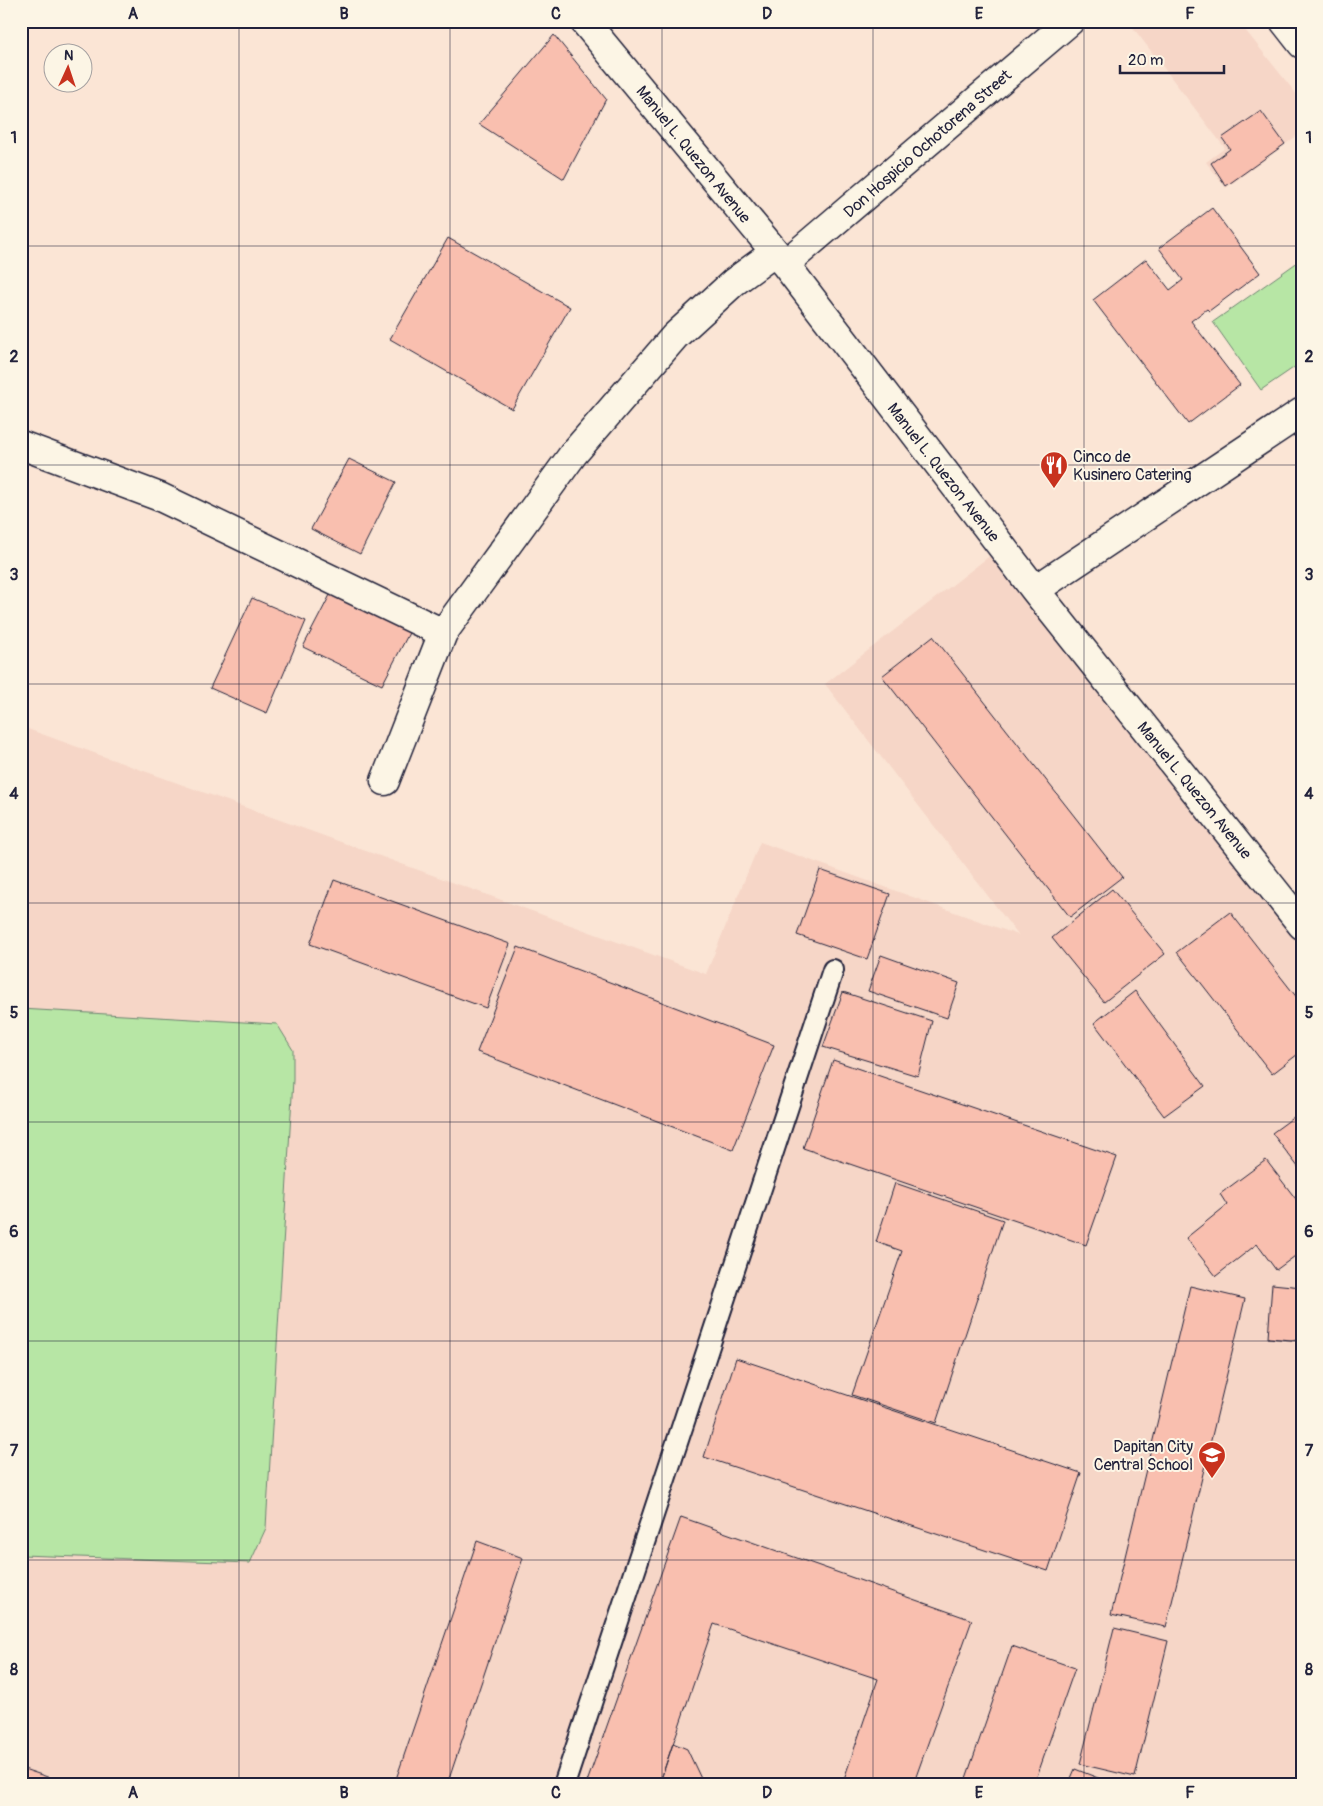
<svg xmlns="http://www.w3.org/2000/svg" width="1323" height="1806" viewBox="0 0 1323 1806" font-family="Pangolin,sans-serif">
<rect width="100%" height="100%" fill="#fbe5d5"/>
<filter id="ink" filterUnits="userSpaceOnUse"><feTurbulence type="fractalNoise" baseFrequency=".02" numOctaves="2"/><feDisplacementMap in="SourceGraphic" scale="10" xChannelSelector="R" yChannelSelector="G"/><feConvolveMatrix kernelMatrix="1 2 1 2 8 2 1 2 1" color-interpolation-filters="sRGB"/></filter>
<g filter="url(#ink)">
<!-- built -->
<path fill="#f6d6c7" d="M1128,21H1238L1302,101V132L1226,188L1206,162L1225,148Z
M996,551L1302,941V1785H21V728H25L706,974L760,842L1018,935L825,684Z"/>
<!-- green -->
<path fill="#b7e6a5" stroke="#6c8470" d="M1302,259V362L1261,390L1213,322Z
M21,1009L277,1024L293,1050V1080L267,1510L266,1528L250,1563L21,1555Z"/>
<!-- building -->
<path fill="#f9bfaf" stroke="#22223b" d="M554,35L606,99L564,179L479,124Z
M1261,111L1285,144L1226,186L1211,163L1230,149L1222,138Z
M1212,208L1260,273L1209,311L1207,309L1191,321L1240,385L1188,424L1093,300L1146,259L1170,290L1183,280L1159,248Z
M448,238L570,307L512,409L390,339Z
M349,459L396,482L360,554L311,529Z
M331,593L410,631L382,685L303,647Z
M252,598L306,621L267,713L210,688Z
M933,636L1122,877L1070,917L882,676Z
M820,870L890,894L867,959L797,935Z
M334,880L510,944L486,1008L310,944Z
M1112,889L1165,954L1104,1002L1052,938Z
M1230,912L1302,1004V1051L1272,1074L1177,952Z
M518,947L774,1045L733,1150L477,1052Z
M881,955L959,983L947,1018L868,991Z
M1135,991L1205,1086L1164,1116L1094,1023Z
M843,992L932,1021L918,1076L823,1047Z
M833,1060L1117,1157L1086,1245L803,1148Z
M1302,1111V1172L1272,1133Z
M1266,1160L1302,1207V1251L1276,1270L1257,1244L1216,1276L1186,1238L1227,1205L1220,1194Z
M895,1183L1003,1220L936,1423L852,1395L902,1251L876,1242Z
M1272,1284L1302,1287V1341L1268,1338Z
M1190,1286L1245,1299L1166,1627L1111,1615Z
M736,1358L1081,1473L1048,1571L704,1457Z
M681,1517L972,1620L913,1785H842L878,1679L714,1624L659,1785H586Z
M477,1541L523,1558L447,1785H394Z
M1114,1628L1168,1641L1135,1777L1080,1764Z
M1012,1646L1075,1668L1034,1785H966L964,1784Z
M673,1743L687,1749L704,1785H659Z
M21,1768L71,1785H21Z
M1075,1769L1116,1785H1068Z"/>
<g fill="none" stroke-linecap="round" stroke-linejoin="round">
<!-- lane casing -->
<g stroke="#22223b" stroke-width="24">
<path id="lane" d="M564,1785L833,970"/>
</g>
<!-- street casing -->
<g stroke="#22223b" stroke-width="31">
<path id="street" d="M584,21L785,264L1035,590L1302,925
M1284,21L1302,44
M785,264L1070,21
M21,445L160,497L443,633
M1035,590L1302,412
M385,781L443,633L574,453L675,336L734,282L775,252"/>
</g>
<!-- lane -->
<use href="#lane" stroke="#fcf5e5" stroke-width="20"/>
<!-- street -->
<use href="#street" stroke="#fcf5e5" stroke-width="28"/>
</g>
</g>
<!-- grid -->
<path fill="none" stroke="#22223b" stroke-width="1" stroke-opacity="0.55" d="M239,21V1785M450,21V1785M662,21V1785M873,21V1785M1084,21V1785M21,246H1302M21,465H1302M21,684H1302M21,903H1302M21,1122H1302M21,1341H1302M21,1560H1302"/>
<!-- icons -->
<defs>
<g id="restaurant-pin" transform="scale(1.4375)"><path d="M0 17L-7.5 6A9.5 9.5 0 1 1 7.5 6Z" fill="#c8321e" stroke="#fcf5e5"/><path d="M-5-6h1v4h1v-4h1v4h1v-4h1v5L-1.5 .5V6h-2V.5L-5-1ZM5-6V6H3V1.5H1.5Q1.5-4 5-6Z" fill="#fff"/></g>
<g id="school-pin" transform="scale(1.4375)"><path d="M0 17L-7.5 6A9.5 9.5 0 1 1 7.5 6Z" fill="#c8321e" stroke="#fcf5e5"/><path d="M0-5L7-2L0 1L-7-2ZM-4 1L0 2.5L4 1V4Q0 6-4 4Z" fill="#fff"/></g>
</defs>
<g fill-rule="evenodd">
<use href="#restaurant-pin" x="1054" y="465"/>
<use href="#school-pin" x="1212" y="1455"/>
</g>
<g text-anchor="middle" stroke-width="4" stroke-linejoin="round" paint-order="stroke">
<!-- street labels -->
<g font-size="16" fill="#22223b" stroke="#fcf5e5">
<text transform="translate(927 143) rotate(-41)" y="6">Don Hospicio Ochotorena Street</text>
<text transform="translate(694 154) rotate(51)" y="6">Manuel L. Quezon Avenue</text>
<text transform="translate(944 472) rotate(52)" y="6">Manuel L. Quezon Avenue</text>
<text transform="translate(1195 790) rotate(51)" y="6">Manuel L. Quezon Avenue</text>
</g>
<!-- poi labels -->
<g font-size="16" fill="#22223b" stroke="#fcf5e5" text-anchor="start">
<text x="1073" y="462">Cinco de<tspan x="1073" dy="18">Kusinero Catering</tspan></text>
<text x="1193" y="1452" text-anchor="end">Dapitan City<tspan x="1193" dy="18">Central School</tspan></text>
</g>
</g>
<!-- margin -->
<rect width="1323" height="1806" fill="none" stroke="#fcf5e5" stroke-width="55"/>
<!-- north arrow -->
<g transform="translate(68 68) rotate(3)"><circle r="24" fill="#fcf5e5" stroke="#a5a1a1"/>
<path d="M0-4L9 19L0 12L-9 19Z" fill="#c8321e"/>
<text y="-8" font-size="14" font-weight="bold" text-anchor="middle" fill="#22223b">N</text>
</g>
<!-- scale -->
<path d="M1120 65v8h104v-8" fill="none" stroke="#22223b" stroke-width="2.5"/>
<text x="1128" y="65" font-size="15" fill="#22223b" stroke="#fcf5e5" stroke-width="4" paint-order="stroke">20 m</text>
<rect x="28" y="28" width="1268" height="1750" fill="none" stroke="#22223b" stroke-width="2"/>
<g font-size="16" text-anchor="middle" font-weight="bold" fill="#22223b">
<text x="133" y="19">A</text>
<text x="344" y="19">B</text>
<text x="556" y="19">C</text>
<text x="767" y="19">D</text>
<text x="979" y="19">E</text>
<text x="1190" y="19">F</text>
<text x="14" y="143">1</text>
<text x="1309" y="143">1</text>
<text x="14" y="362">2</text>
<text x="1309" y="362">2</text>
<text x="14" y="580">3</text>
<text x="1309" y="580">3</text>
<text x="14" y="799">4</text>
<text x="1309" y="799">4</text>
<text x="14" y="1018">5</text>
<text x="1309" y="1018">5</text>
<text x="14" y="1237">6</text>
<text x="1309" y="1237">6</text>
<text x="14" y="1456">7</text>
<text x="1309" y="1456">7</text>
<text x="14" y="1675">8</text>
<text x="1309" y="1675">8</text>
<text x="133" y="1798">A</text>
<text x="344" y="1798">B</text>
<text x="556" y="1798">C</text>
<text x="767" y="1798">D</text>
<text x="979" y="1798">E</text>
<text x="1190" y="1798">F</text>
</g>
</svg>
